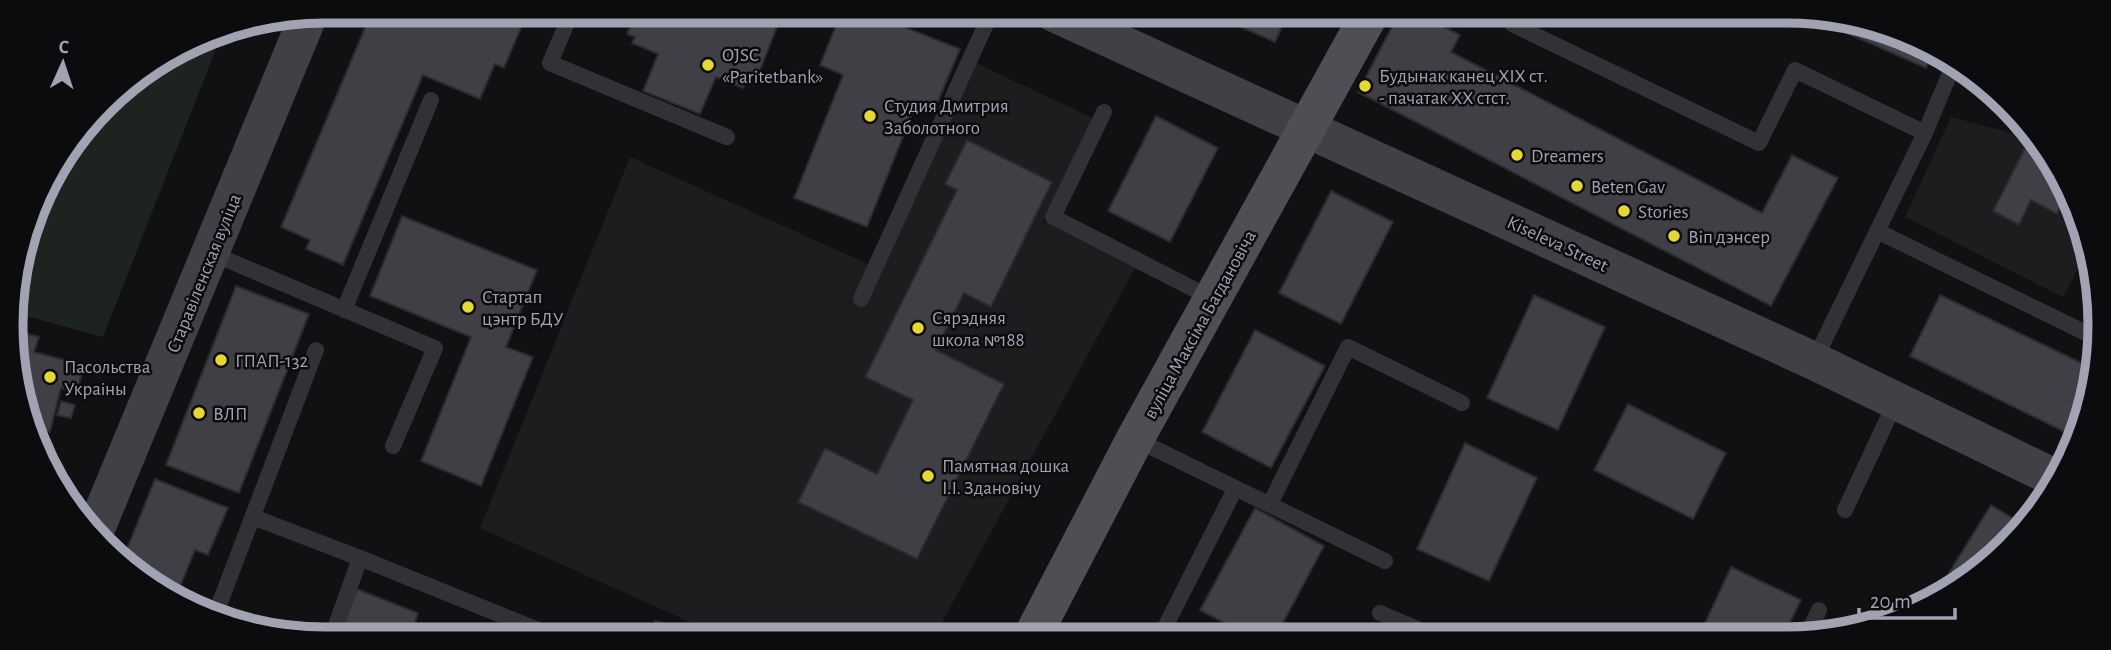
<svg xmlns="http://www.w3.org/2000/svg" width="2111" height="650" viewBox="0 0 2111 650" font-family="'Alegreya Sans',sans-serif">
<rect width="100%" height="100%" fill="#111012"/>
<!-- built -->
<path fill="#1d1d1f" d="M965,58L1097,120L1043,221L1135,268L935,635L717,634L480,528L630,157L870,265Z
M1951,117L2030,138L2048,151L2088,249L2063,297L1905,217Z"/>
<!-- green -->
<path fill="#1d241f" d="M223,31L103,337L15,313L13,284L43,186L117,89L205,34Z"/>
<!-- building -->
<path fill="#403f45" stroke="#2b2b2e" stroke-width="2" d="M372,11H528L504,68L495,64L480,99L423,75L343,265L306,249L310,240L281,227Z
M636,12H783L754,85L746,82L743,88L716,77L700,114L643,91L658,54L632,43L635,37L627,34Z
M841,13H869L960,49L934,111L916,104L867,227L794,198L843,75L820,65Z
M1211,14H1288L1275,42Z
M1398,15H1421L1460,35L1451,52L1762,213L1792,155L1838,178L1771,306L1358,92Z
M1839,17H1848L1933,52L1926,68L1835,28Z
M1156,116L1218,148L1170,242L1108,211Z
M2030,138L2048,151L2069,203L2064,200L2057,214L2031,200L2019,225L1993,211Z
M967,140L1052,182L991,307L964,293L936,350L1004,384L917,559L798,502L825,448L877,474L913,400L865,377L957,190L945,184Z
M1331,191L1393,222L1341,324L1279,293Z
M402,216L537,270L506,347L533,357L481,486L421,461L471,337L370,296Z
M236,286L309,314L239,493L166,465Z
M1534,295L1605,327L1558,430L1487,398Z
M1940,295L2094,369V387L2075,437L1910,356Z
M1255,330L1325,366L1271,468L1202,432Z
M16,331L39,337L34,352L84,365L77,392L61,388L50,432L31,427L21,406Z
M61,401L75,405L71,418L57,415Z
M1628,404L1726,453L1693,519L1594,470Z
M1465,443L1537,478L1489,581L1417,549Z
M155,479L228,508L208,555L195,550L176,597L150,586L123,559Z
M1991,505L2024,525L1994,561L1937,599L1934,597Z
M1255,508L1324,546L1276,636H1248L1200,610Z
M1731,567L1801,600L1783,637L1699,636Z
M357,589L418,613L414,626L434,634H340Z
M655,621L689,631L688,634H651Z"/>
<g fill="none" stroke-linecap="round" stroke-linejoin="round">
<!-- lane -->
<path stroke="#323236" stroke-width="16" d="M572,11L550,63L727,137
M1512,24L1759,143L1795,70L1925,133
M1104,112L1053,217L1213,299
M1877,231L2094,337
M211,253L435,348L393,446
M861,299L991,13
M344,310L431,100
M1814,361L1925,133L1955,61
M1135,439L1385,561
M1270,504L1348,347L1462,403
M1845,510L1896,401
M253,517L360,558
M1380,613L1434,636
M269,633L216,613L316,350
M333,634L360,558L548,634
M1161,635L1235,489
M1806,637L1819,610"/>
<!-- secondary -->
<path stroke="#404046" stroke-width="38" d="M1054,13L1814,361L2059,480
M95,531L309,14"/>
<!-- primary -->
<path stroke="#4e4e55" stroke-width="38" d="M1033,635L1135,439L1369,15"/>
</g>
<!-- markers -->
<g fill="#e6d834" stroke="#0c0b0d" stroke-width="2.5">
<circle cx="708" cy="65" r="7"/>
<circle cx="1365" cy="86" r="7"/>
<circle cx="870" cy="116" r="7"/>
<circle cx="1517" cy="155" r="7"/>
<circle cx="1577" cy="186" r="7"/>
<circle cx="1624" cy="211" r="7"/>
<circle cx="1674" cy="236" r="7"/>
<circle cx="468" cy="307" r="7"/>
<circle cx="918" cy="328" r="7"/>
<circle cx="221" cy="360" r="7"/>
<circle cx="50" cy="377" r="7"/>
<circle cx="199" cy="413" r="7"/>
<circle cx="928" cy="476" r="7"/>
</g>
<g text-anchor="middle" stroke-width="5" stroke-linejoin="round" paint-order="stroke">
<!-- poi labels -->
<g font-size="19" fill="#a2a3b2" stroke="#0c0b0d" text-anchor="start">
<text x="722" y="61">OJSC<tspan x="722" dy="22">«Paritetbank»</tspan></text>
<text x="1379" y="82">Будынак канец XIX ст.<tspan x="1379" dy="22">- пачатак XX стст.</tspan></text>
<text x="884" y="112">Студия Дмитрия<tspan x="884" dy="22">Заболотного</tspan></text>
<text x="1531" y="162">Dreamers</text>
<text x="1591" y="193">Beten Gav</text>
<text x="1638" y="218">Stories</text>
<text x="1688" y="243">Віп дэнсер</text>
<text x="482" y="303">Стартап<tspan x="482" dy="22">цэнтр БДУ</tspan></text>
<text x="932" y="324">Сярэдняя<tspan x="932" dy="22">школа №188</tspan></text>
<text x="235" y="367">ГПАП-132</text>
<text x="64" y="373">Пасольства<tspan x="64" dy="22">Украіны</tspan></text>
<text x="213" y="420">ВЛП</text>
<text x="942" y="472">Памятная дошка<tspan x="942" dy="22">І.І. Здановічу</tspan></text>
</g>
<!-- street labels -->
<g font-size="19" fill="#a2a3b2" stroke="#0c0b0d">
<text transform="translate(1558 243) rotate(25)" y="7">Kiseleva Street</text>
<text transform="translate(203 273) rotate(-68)" y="7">Старавіленская вуліца</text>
<text transform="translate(1199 324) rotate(-61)" y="7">вуліца Максіма Багдановіча</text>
</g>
</g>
<!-- crop -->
<path d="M0 0H2111V650H0ZM325 23H1786A302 302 0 0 1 2088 325V325A302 302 0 0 1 1786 627H325A302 302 0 0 1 23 325V325A302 302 0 0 1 325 23Z" fill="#0c0b0d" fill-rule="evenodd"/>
<path fill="none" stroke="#a2a3b2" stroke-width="9" d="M325 23H1786A302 302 0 0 1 2088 325V325A302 302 0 0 1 1786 627H325A302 302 0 0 1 23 325V325A302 302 0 0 1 325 23Z"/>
<!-- north arrow -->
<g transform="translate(63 63) rotate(3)" stroke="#0c0b0d" stroke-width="5" paint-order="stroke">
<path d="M0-5L12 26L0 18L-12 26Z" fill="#a2a3b2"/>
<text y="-10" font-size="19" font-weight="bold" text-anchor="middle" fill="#a2a3b2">С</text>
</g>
<!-- scale -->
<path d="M1859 608v10h96v-10" fill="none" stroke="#a2a3b2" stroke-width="3.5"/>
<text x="1870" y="608" font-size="21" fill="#a2a3b2" stroke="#0c0b0d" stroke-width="5" paint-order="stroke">20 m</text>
</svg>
